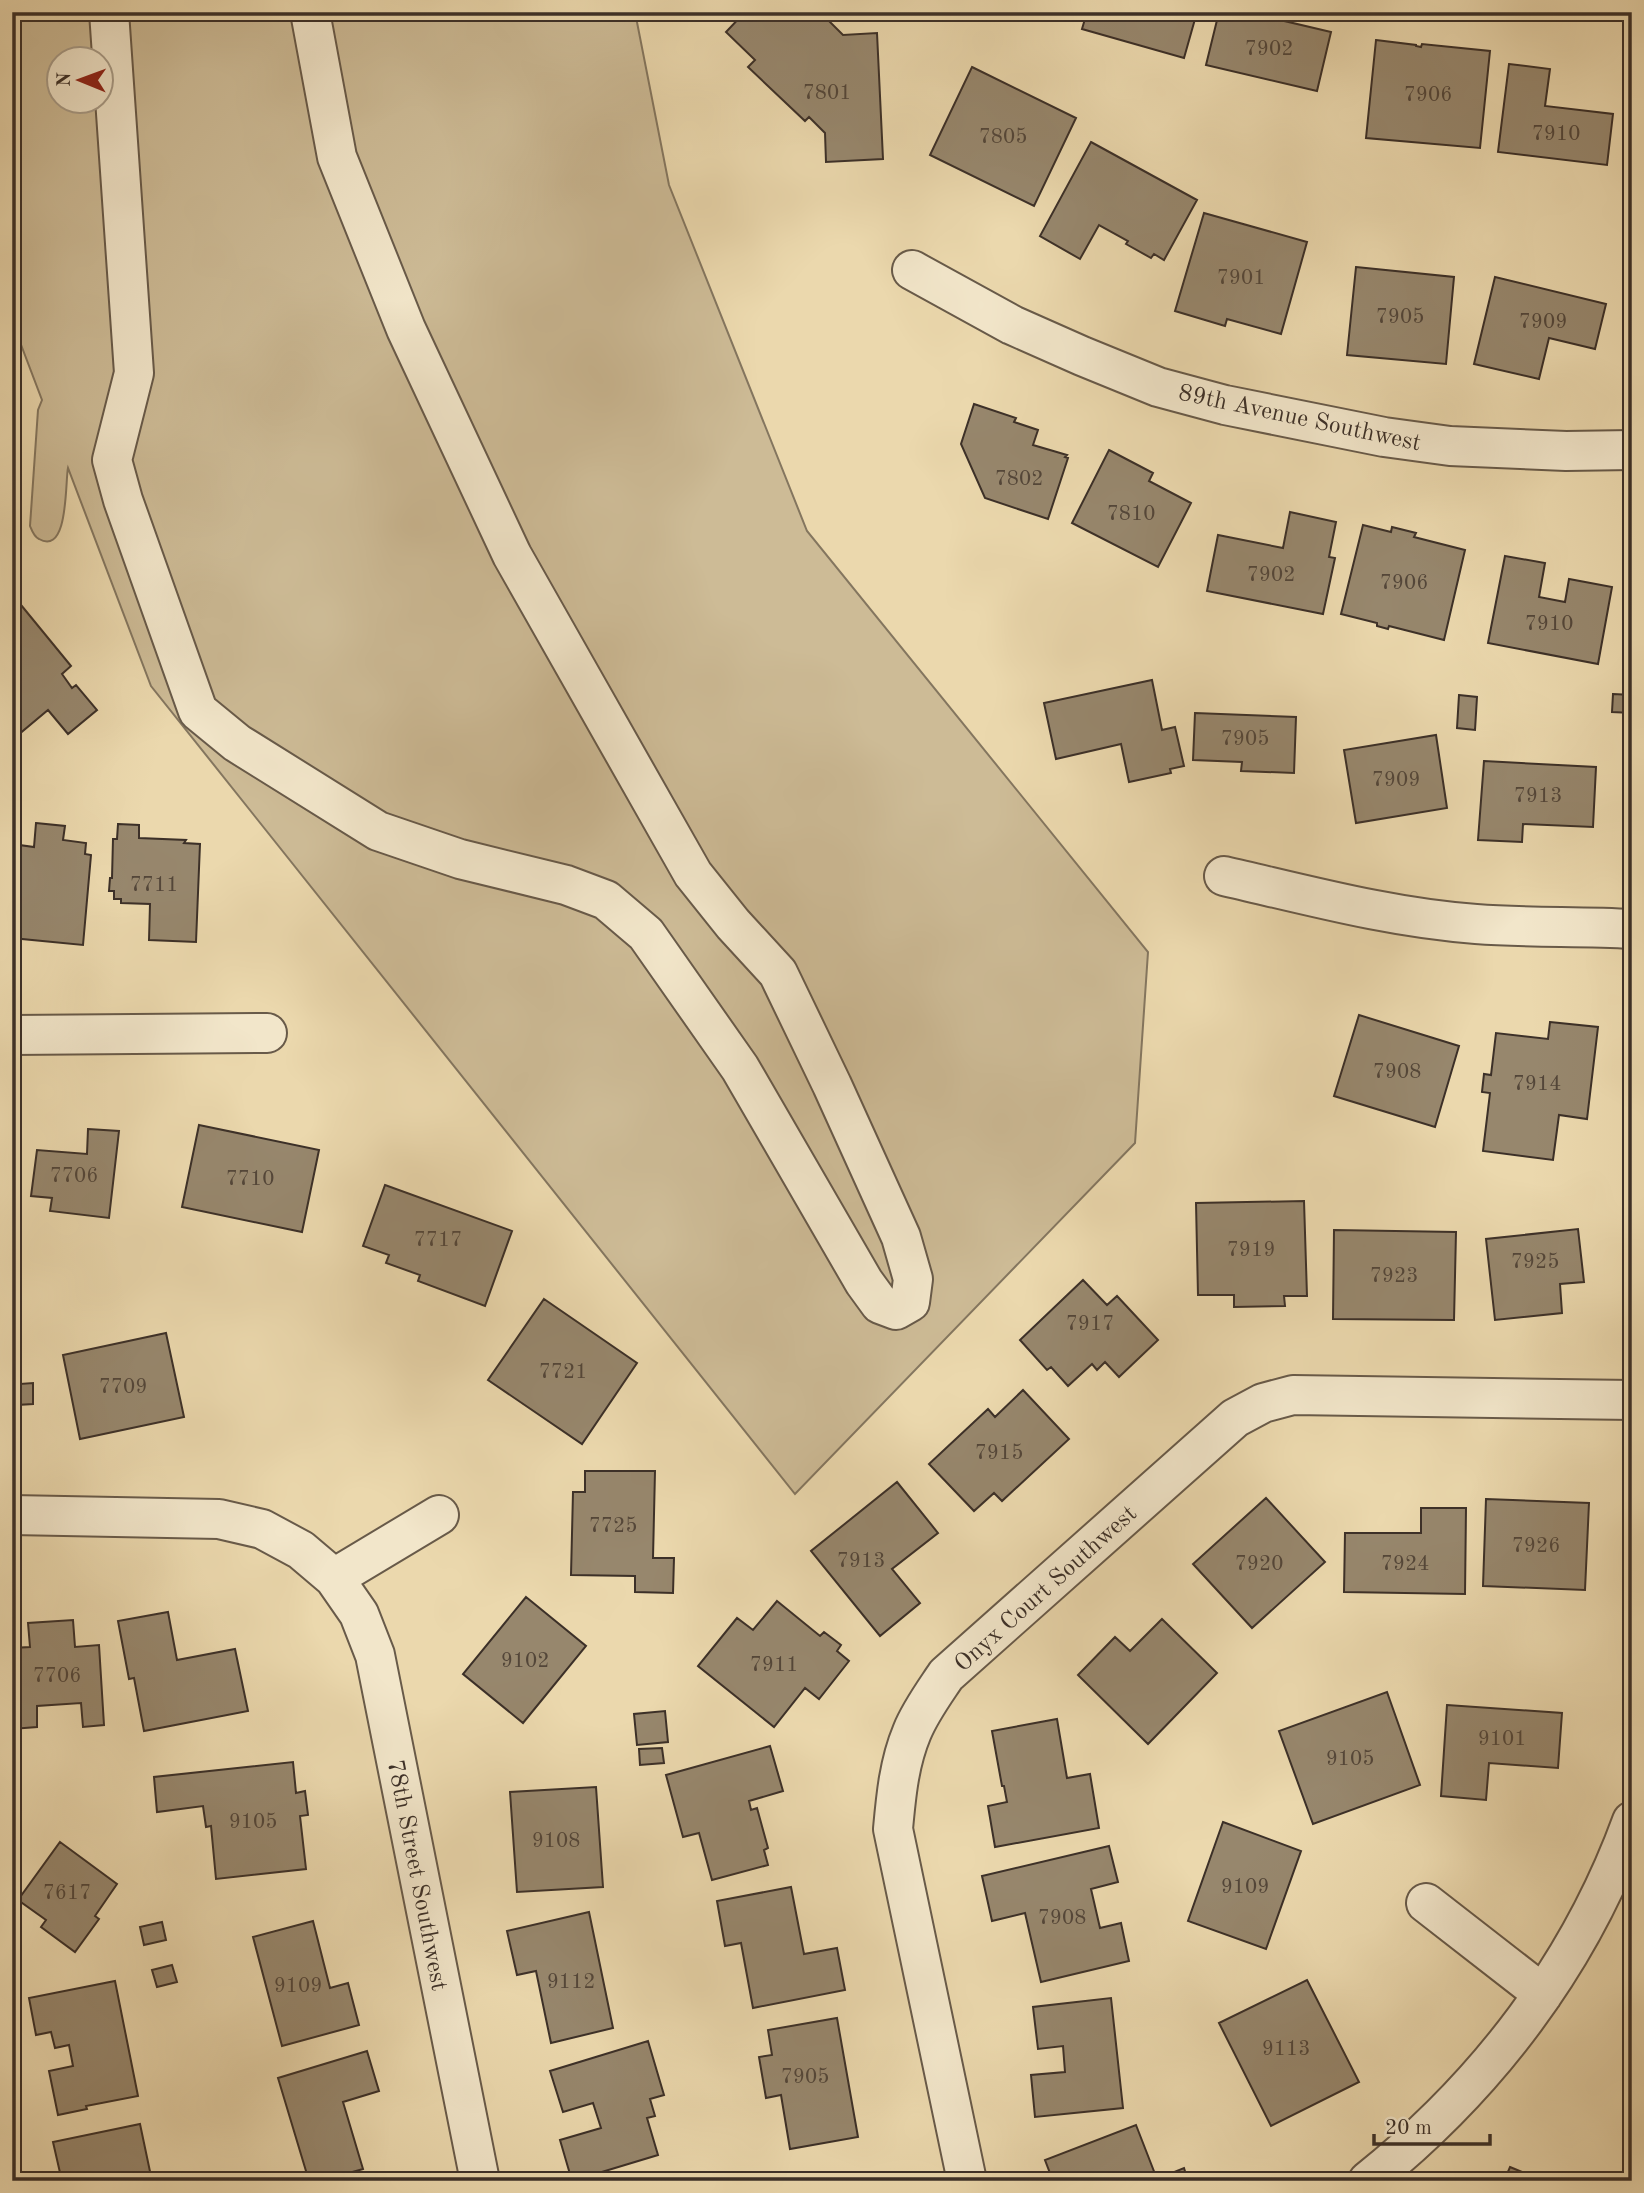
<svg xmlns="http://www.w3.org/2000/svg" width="1644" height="2193" viewBox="0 0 1644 2193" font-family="'Old Standard TT',serif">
<rect width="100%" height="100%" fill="#ebd8ad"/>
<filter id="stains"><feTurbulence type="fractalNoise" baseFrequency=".00286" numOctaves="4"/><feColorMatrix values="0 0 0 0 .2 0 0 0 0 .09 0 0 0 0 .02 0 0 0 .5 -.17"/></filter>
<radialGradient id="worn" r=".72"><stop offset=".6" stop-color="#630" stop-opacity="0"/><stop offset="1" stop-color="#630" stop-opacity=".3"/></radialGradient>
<!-- green -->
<path fill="#cdbb96" stroke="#84765f" stroke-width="2" fill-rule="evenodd" d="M12,12H635L669,185L807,531L1148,952L1135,1143L795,1494L151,686L68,468C65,481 69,556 39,539C34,537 32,531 30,526L38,410L42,400L12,321ZM60,60H102V102H60Z"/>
<!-- building -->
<path fill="#97876d" stroke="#3c3028" stroke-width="2" d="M745,12H820L843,35L877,33L883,159L826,162L825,133L809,117L805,121L748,67L755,60L726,32Z
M1087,12H1197L1184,58L1082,29Z
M1219,12H1264L1263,16L1331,32L1317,91L1206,65Z
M1376,40L1416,45V46L1421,47L1422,44L1490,51L1480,148L1366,138Z
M1509,64L1550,69L1545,106L1613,114L1607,165L1498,152Z
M972,67L1076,118L1034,206L930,155Z
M1091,142L1197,200L1164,260L1154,254L1151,258L1126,244L1128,241L1099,225L1080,259L1040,236Z
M1204,213L1307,242L1281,334L1227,319L1225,326L1175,311Z
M1356,267L1454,277L1446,364L1347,355Z
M1495,277L1606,304L1595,349L1549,338L1539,379L1474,364Z
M974,404L1016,418L1014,422L1038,430L1033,445L1067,455L1065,457L1068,458L1048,519L985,498L961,444Z
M1109,450L1153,473L1149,481L1191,503L1158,567L1072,523Z
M1290,512L1336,522L1329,557L1335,558L1323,614L1207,591L1218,535L1283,548Z
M1363,525L1391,532L1392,527L1416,533L1414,537L1465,550L1444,640L1389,626L1388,629L1377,626V623L1341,614Z
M1505,556L1545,563L1539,597L1565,602L1569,579L1612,587L1598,664L1488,643Z
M12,594L71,666L62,674L72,688L76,685L97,710L68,734L48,710L12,740Z
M1152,680L1162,730L1175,727L1184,766L1170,769L1171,773L1129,782L1121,744L1056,759L1044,703Z
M1613,694L1632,695V713L1612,712Z
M1459,695L1477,697L1475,730L1457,728Z
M1195,713L1296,717L1294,773L1241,771L1242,762L1193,760Z
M1436,735L1447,808L1356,823L1344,750Z
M1484,761L1596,767L1593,827L1523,824L1522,842L1478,840Z
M36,823L65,826L63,840L86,843L85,854L91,855L83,945L12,938V844L34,847Z
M118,824L139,825V838L186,840L184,843L200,844L196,942L149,940L150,904L121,903V899H114V891H109L110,878H112L113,839H117Z
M1359,1015L1459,1046L1435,1127L1334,1096Z
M1550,1022L1598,1027L1587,1119L1559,1115L1553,1160L1483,1151L1490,1093L1482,1092L1484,1074L1491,1075L1496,1033L1548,1039Z
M199,1125L319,1150L302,1232L182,1207Z
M88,1129L119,1131L109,1218L50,1211L52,1198L31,1196L37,1150L87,1154Z
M385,1185L512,1231L485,1306L418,1281L420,1275L386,1263L389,1255L363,1246Z
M1304,1201L1307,1296H1284L1285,1306L1234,1307V1295H1198L1196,1203Z
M1578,1229L1584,1282L1560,1284L1562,1313L1495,1320L1486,1239Z
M1334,1230L1456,1232L1454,1320L1333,1319Z
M1083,1280L1107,1305L1117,1296L1158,1340L1119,1377L1105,1362L1097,1370L1092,1364L1068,1386L1051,1367L1047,1370L1020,1340Z
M544,1299L637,1363L582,1444L488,1380Z
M166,1333L184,1417L80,1439L63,1355Z
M12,1341H20V1384L33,1383V1404L17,1405V1433H12Z
M1023,1390L1069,1439L1002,1501L994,1493L974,1511L929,1464L988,1409L995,1417Z
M585,1471H655L653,1558H674L673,1593L635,1592V1576L571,1575L573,1492H585Z
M897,1482L938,1533L892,1569L920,1603L880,1636L811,1551Z
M1266,1498L1325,1562L1252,1628L1193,1564Z
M1486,1499L1589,1503L1585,1590L1483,1586Z
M1421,1508H1466L1465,1594L1344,1592L1345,1533H1421Z
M526,1597L586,1646L523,1723L463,1674Z
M777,1601L820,1636L824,1632L841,1645L837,1651L849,1661L819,1699L805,1688L774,1727L698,1666L737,1618L753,1630Z
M168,1612L177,1660L235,1649L248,1711L144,1731L134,1678L129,1679L118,1621Z
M1162,1619L1217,1673L1148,1744L1078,1675L1115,1637L1130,1651Z
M73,1620L75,1647L99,1645L104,1725L83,1727L81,1703L37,1706V1727L12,1729V1648L30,1647L28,1623Z
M1387,1692L1420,1785L1313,1824L1279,1731Z
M1447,1705L1562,1713L1558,1768L1489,1763L1486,1800L1441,1796Z
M665,1711L668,1742L637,1745L634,1714Z
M1057,1719L1067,1778L1090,1774L1099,1828L995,1847L988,1806L1007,1802L1004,1786H1002L992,1731Z
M770,1746L783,1791L749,1801L751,1810L757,1808L768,1848L764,1850L768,1865L712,1880L699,1833L683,1837L666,1775Z
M662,1748L664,1763L640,1765L639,1749Z
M293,1762L296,1793L305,1791L308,1815L300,1816L306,1869L216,1879L211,1826L206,1827L203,1806L157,1812L154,1777Z
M596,1787L603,1887L517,1892L510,1792Z
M1223,1822L1301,1851L1266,1949L1188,1921Z
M60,1842L117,1884L95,1916L99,1919L75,1952L41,1927L46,1920L18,1900Z
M1109,1846L1118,1882L1091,1889L1100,1928L1121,1923L1129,1961L1041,1982L1025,1913L992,1921L982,1876Z
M791,1887L804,1954L837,1948L845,1990L753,2008L741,1943L725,1946L717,1901Z
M589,1912L613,2028L551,2043L536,1971L517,1975L507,1931Z
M313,1921L330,1988L348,1983L359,2025L282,2046L253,1937Z
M162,1922L166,1940L144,1945L140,1927Z
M172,1965L177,1982L157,1987L152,1970Z
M1307,1980L1359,2082L1271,2126L1219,2023Z
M115,1981L138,2096L86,2106L87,2109L58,2115L49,2071L73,2066L69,2045L55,2048L51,2032L36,2035L29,1998Z
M1111,1998L1123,2108L1035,2117L1031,2075L1065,2072L1063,2046L1038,2049L1033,2007Z
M837,2018L858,2137L790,2149L781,2095L766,2098L759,2057L772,2055L768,2030Z
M648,2041L664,2095L650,2099L655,2116L647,2118L658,2155L572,2181L560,2140L601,2128L593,2103L563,2112L550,2071Z
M367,2051L379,2091L343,2102L363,2169L342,2175L344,2181H309L278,2078Z
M140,2124L152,2181H55L54,2178L61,2177L53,2142Z
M1136,2125L1157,2179L1184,2168L1188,2181H1053L1045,2160Z
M1510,2167L1544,2181H1504Z"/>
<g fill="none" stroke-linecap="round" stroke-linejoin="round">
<!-- minor casing -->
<g stroke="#685a49" stroke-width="42">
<path id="minor" d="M109,12L134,373L112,460L123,500L198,711L237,743L378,831L460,859L566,885L606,900L646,934L740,1068L864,1282L880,1304L896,1310L910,1302L913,1279L901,1237L832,1085L778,973L733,924L693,874L512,555L406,329L337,157L310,12
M912,270L1012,325L1082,356L1158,387L1225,405L1384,437L1450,446L1566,451L1632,450
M1224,876C1307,895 1391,918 1476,924C1528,928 1580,926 1632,929
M12,1035L267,1033
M12,1515L219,1519L262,1529L301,1550L334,1578L359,1614L375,1655L480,2181
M334,1578L439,1515
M1426,1903L1543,1994
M967,2181L893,1829C896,1796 899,1763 912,1732C920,1712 934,1693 946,1675L1235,1418L1263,1403L1293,1395L1632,1400
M1368,2181C1487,2086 1580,1964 1632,1821"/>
</g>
<!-- minor -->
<use href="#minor" stroke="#f2e6ca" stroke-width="38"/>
</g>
<g text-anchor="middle" stroke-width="5" stroke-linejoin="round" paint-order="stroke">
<!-- number labels -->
<g font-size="21" fill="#534639">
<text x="1269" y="55">7902</text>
<text x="827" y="99">7801</text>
<text x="1428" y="101">7906</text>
<text x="1556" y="140">7910</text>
<text x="1003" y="143">7805</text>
<text x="1241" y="284">7901</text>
<text x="1400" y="323">7905</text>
<text x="1543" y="328">7909</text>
<text x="1019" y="485">7802</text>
<text x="1131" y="520">7810</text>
<text x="1271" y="581">7902</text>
<text x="1404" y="589">7906</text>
<text x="1549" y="630">7910</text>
<text x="1245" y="745">7905</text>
<text x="1396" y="786">7909</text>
<text x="1538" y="802">7913</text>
<text x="154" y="891">7711</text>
<text x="1397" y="1078">7908</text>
<text x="1537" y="1090">7914</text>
<text x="74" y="1182">7706</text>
<text x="250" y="1185">7710</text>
<text x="438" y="1246">7717</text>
<text x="1251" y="1256">7919</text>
<text x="1535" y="1268">7925</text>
<text x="1394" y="1282">7923</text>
<text x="1090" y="1330">7917</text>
<text x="563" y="1378">7721</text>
<text x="123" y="1393">7709</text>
<text x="999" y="1459">7915</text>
<text x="613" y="1532">7725</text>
<text x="1536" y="1552">7926</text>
<text x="861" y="1567">7913</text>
<text x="1259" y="1570">7920</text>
<text x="1405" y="1570">7924</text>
<text x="525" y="1667">9102</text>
<text x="774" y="1671">7911</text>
<text x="57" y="1682">7706</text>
<text x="1502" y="1745">9101</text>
<text x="1350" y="1765">9105</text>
<text x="253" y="1828">9105</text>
<text x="556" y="1847">9108</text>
<text x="1245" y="1893">9109</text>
<text x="67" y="1899">7617</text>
<text x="1062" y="1924">7908</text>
<text x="571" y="1988">9112</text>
<text x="298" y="1992">9109</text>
<text x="1286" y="2055">9113</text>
<text x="805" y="2083">7905</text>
</g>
<!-- street labels -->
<g font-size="24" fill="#3c3028" stroke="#f2e6ca">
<text transform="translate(1300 417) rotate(12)" y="8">89th Avenue Southwest</text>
<text transform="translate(1045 1588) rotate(-42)" y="8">Onyx Court Southwest</text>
<text transform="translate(418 1875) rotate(79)" y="8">78th Street Southwest</text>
</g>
</g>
<!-- margin -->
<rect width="1644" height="2193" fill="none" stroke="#ebd8ad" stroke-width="42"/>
<rect x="14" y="14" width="1616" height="2165" fill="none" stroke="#3c3028" stroke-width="3.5"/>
<rect x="21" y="21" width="1602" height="2151" fill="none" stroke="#3c3028" stroke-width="2"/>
<!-- north arrow -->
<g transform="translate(80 80) rotate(271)"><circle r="33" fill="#f2e6ca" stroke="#a99d89" stroke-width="2"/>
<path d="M0-5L12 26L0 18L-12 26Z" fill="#8f2418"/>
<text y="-10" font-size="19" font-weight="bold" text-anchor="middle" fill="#3c3028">N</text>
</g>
<!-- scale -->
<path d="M1374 2134v10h116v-10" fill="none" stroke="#3c3028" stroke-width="3.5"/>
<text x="1385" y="2134" font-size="21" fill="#3c3028" stroke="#f2e6ca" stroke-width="5" paint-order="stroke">20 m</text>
<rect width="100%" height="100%" filter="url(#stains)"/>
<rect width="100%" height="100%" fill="url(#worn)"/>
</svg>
